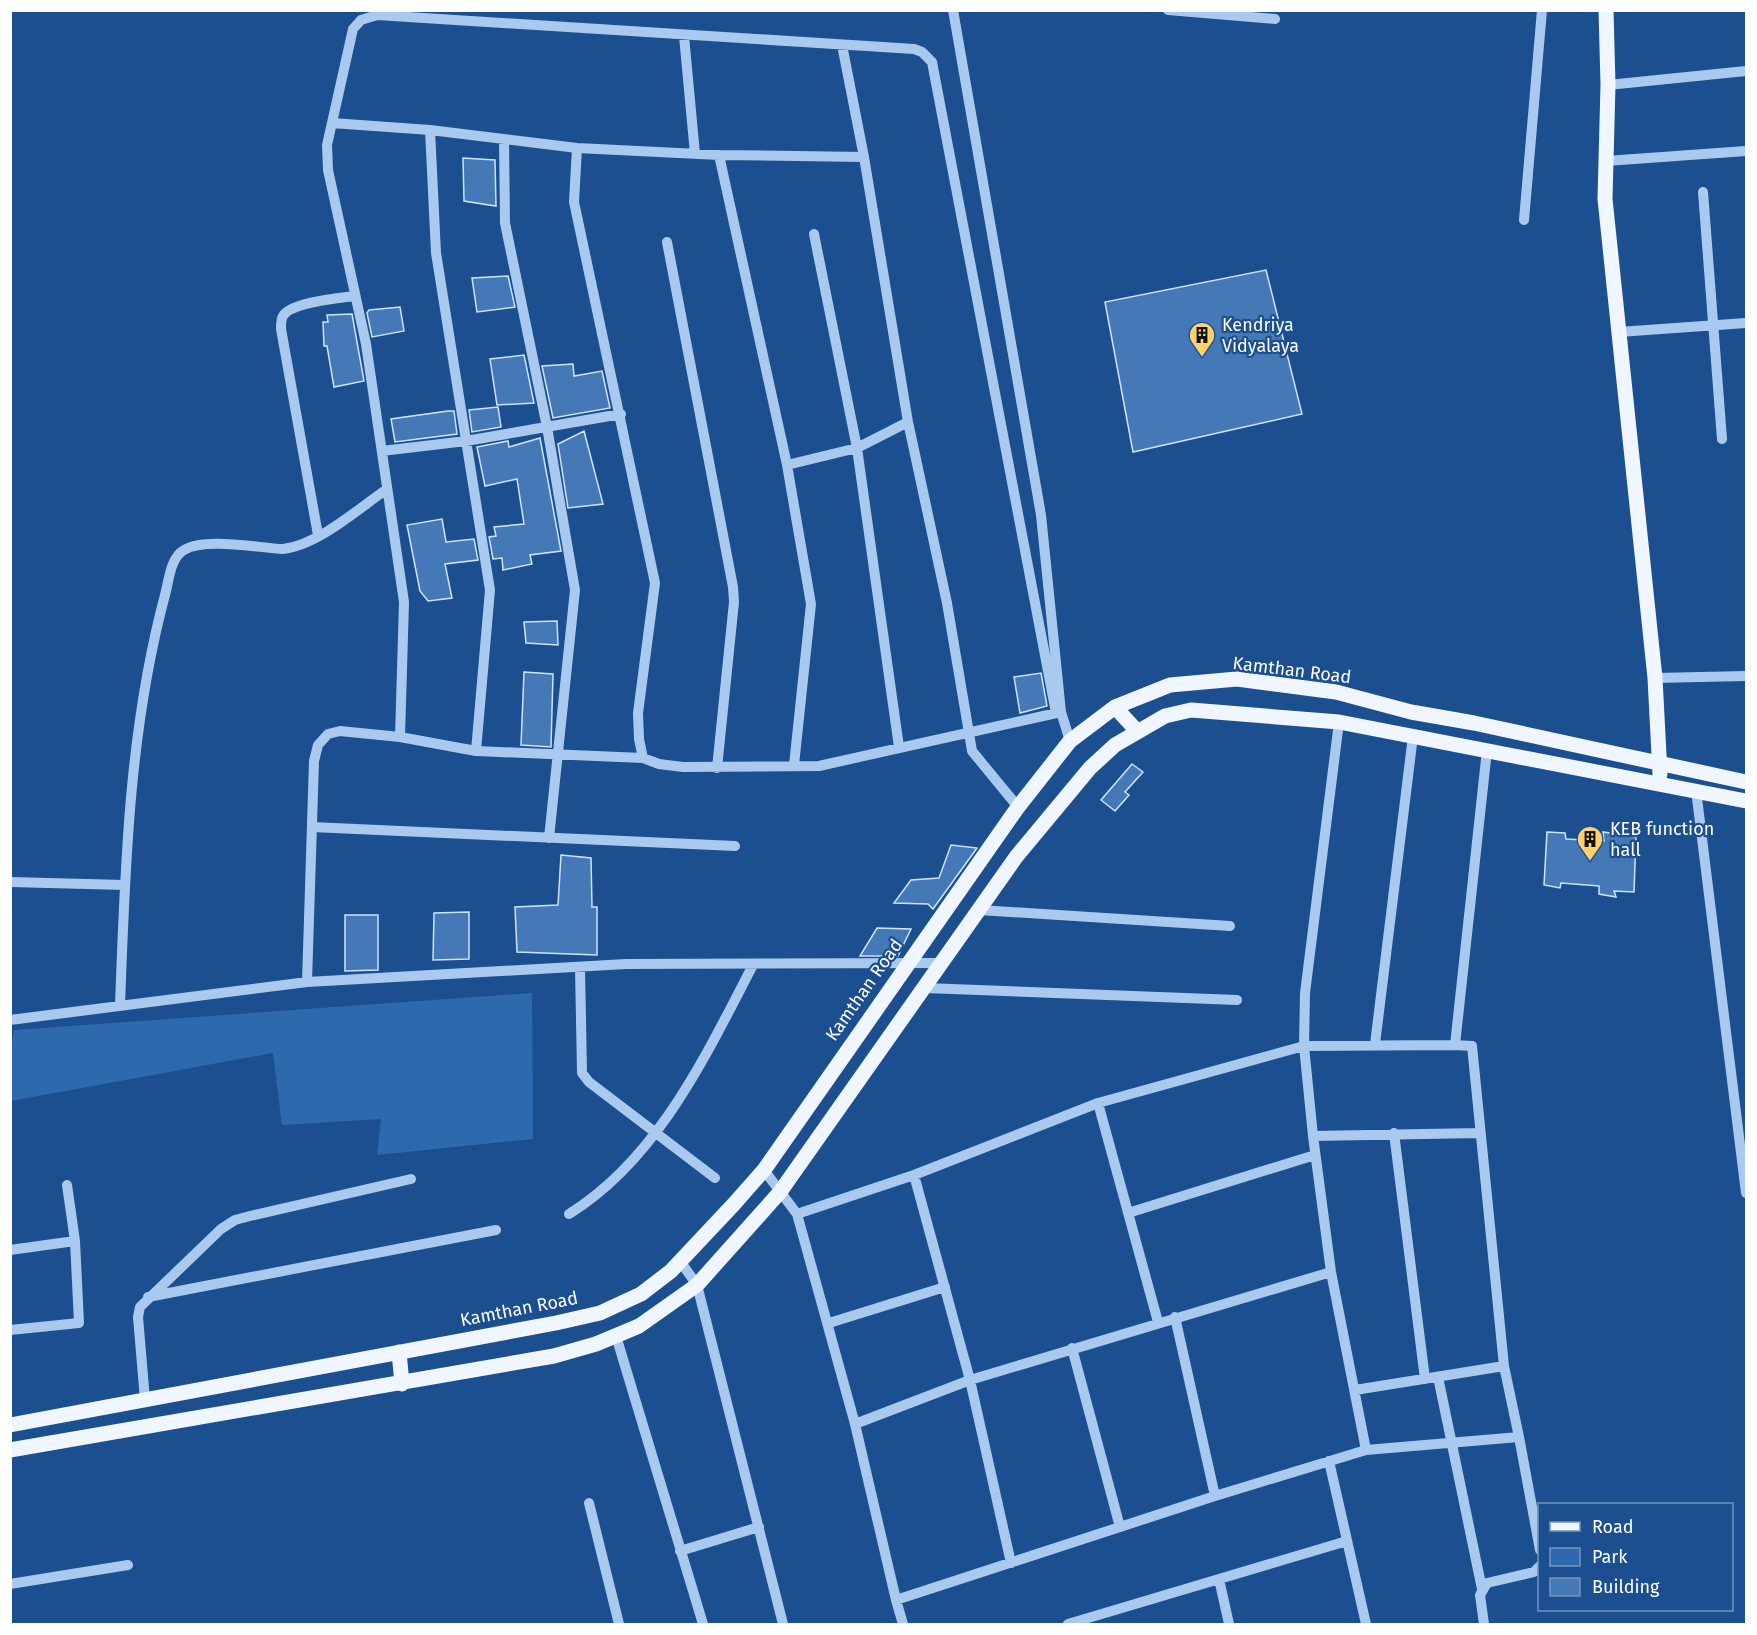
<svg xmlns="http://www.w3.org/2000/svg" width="1757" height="1635" viewBox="0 0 1757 1635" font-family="'Fira Sans',sans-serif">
<rect width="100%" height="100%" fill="#1b4f8f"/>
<!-- green -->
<path fill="#2e69ad" d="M532,993L533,1139L377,1155L381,1119L282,1125L273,1053L11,1101V1051L14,1030Z"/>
<!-- building -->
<path fill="#4478b7" stroke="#cfe3fa" stroke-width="1.5" d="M463,158L495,160L496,206L464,201Z
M1266,270L1302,414L1133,452L1105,302Z
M508,276L515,307L477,312L472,278Z
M400,307L404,331L372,337L367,313L369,310Z
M352,314L364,381L334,387L327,346H324L323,322H328L327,315Z
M524,355L534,403L497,405L490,359Z
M573,364L574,376L602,371L610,408L553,418L542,366Z
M498,407L501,427L472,432L469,410Z
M448,411H454L457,434L395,442L391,419Z
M584,431L603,504L568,508L558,444Z
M540,438L561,551L530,555L532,564L503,570L502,558L493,559L489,537L496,536L494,527L524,524L517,479L485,486L477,447L508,441L509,447Z
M442,519L446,542L474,539L478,560L445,564L452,598L428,601L420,591L407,525Z
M557,621L558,645L526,643L524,622Z
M524,672L553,674L551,747L521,745Z
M1041,673L1047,706L1020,713L1014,677Z
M1132,764L1143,772L1125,792L1129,795L1115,811L1101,800Z
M1547,832L1565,833L1566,839L1604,841L1603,832L1636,837L1634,892L1614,891L1616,897L1599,894V886L1561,883L1560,888L1544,885Z
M951,845L977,848L933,909L928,904L894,903L911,880L939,878Z
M561,855L591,858L592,907H597V955L517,952L515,907L558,905Z
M469,912V959L433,960L434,913Z
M345,915H378V970L345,971Z
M877,928L911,929L898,956H860Z"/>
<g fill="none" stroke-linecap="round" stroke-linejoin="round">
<!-- minor -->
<path stroke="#a9c9ee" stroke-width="10" d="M953,10L1041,515L1061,712L1070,741
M1168,10L1275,19
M684,36L695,154
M842,45L864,157L908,422L947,603L972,751L1018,807
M1608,85L1746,71
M332,123L430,130L577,148L719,155L864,157
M430,130L436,253L490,590L476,751
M504,139L505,223L547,427L575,590L549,838
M577,148L574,202L655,583L638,713L639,739L643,758
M719,155L787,465L857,448L908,422
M1606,161L1746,151
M1703,192L1722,439
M1524,220L1542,10
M814,234L857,448L899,747
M667,242L733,587L734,602L717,768
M1619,332L1746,323
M382,451L466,441L621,414
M787,465L811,604L794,765
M318,535L281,329C281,325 281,319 283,316C291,302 340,298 355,296
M1655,678L1746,676
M400,737L404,602L366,344L328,170L327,145L353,29L361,20L377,15L914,49L922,52L932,62L1056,713
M1696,790L1746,1193
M312,827L735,846
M10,882L125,885
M979,910L1230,926
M580,967L582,1073L589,1082L715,1178
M307,982L314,761L318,745L328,734L340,731L400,737L476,751L643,758L659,764L683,767L819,766L1061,712
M925,988L1237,1000
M120,1006C125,868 129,729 165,595C169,581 170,558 184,550C205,537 258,548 283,549C318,545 358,509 387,489
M10,1020L307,982L626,964L942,963
M1375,1044L1413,736
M1098,1103L1158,1322
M1394,1133L1425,1379
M1313,1136L1480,1133
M764,1170L797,1214L855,1424L896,1600L1215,1496L1366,1450L1331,1272L1313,1136L1304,1046L1305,993L1339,722
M914,1175L970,1380L1011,1563
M1128,1213L1315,1155
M569,1214C658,1159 706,1055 753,965
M797,1214L914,1175L1098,1103L1304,1046L1455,1045L1487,750
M10,1250L75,1241
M680,1261L697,1285L783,1624
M148,1297L496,1230
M1175,1317L1215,1496
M829,1323L945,1287
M10,1330L79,1323L75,1241L67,1185
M616,1336L703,1624
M1072,1348L1120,1527
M1438,1377L1482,1589
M1355,1390L1504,1366
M145,1400L138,1317L140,1307L221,1229L235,1220L250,1216L411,1179
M855,1424L970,1380L1331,1272
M1519,1437L1540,1550
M1366,1450L1519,1437L1504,1366L1472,1046L1455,1045
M1329,1461L1366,1624
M589,1503L619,1624
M680,1551L759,1527
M1219,1579L1229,1624
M10,1584L128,1565
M896,1600L903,1624
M1068,1624L1347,1541
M1484,1624L1480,1595L1487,1583L1534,1572L1540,1566"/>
<!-- major -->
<path stroke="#f0f6ff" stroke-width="15" d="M1606,10L1608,85L1605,199L1655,678L1660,774
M1115,707L1136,730
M399,1352L402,1384
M10,1425L556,1323L600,1313L641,1294L671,1271L734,1204L764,1170L1018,807L1070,741L1115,707L1170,685L1237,679L1336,692L1411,712L1474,723L1746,782
M10,1450L554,1356L596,1344L639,1326L697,1285L780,1192L1016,857L1090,768L1115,745L1165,716L1191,710L1339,722L1746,801"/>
</g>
<!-- icons -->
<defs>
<g id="building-pin" transform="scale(1.35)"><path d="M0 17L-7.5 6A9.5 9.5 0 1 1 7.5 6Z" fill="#ffd166" stroke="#1b4f8f"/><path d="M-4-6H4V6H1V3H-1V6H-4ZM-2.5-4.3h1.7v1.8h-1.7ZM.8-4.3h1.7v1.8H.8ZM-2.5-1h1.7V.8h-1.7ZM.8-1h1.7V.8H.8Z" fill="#111"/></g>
</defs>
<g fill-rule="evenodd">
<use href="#building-pin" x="1202" y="335"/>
<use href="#building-pin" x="1590" y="839"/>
</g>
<g text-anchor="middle" stroke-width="4.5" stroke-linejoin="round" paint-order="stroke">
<!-- poi labels -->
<g font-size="18" fill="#fff" stroke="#1b4f8f" text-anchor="start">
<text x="1222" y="331">Kendriya<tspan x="1222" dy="21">Vidyalaya</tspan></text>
<text x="1610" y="835">KEB function<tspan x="1610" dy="21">hall</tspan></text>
</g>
<!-- street labels -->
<g font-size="18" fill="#fff" stroke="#1b4f8f">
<text transform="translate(1292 670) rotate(7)" y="6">Kamthan Road</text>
<text transform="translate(864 990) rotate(-55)" y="6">Kamthan Road</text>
<text transform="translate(519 1309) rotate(-11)" y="6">Kamthan Road</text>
</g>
</g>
<!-- border -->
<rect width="1757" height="1635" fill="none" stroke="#ffffff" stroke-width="24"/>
<!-- legend -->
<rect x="1538" y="1503" width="195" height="108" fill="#1b4f8f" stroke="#7695bc" stroke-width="1.5"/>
<rect x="1550" y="1522" width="30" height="9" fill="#f0f6ff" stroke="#7695bc" stroke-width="1.5"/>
<text x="1592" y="1533" font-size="18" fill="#ffffff">Road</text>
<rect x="1550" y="1548" width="30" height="18" fill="#2e69ad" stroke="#7695bc" stroke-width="1.5"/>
<text x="1592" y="1563" font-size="18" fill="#ffffff">Park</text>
<rect x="1550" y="1578" width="30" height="18" fill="#4478b7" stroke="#7695bc" stroke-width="1.5"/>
<text x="1592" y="1593" font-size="18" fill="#ffffff">Building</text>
</svg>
